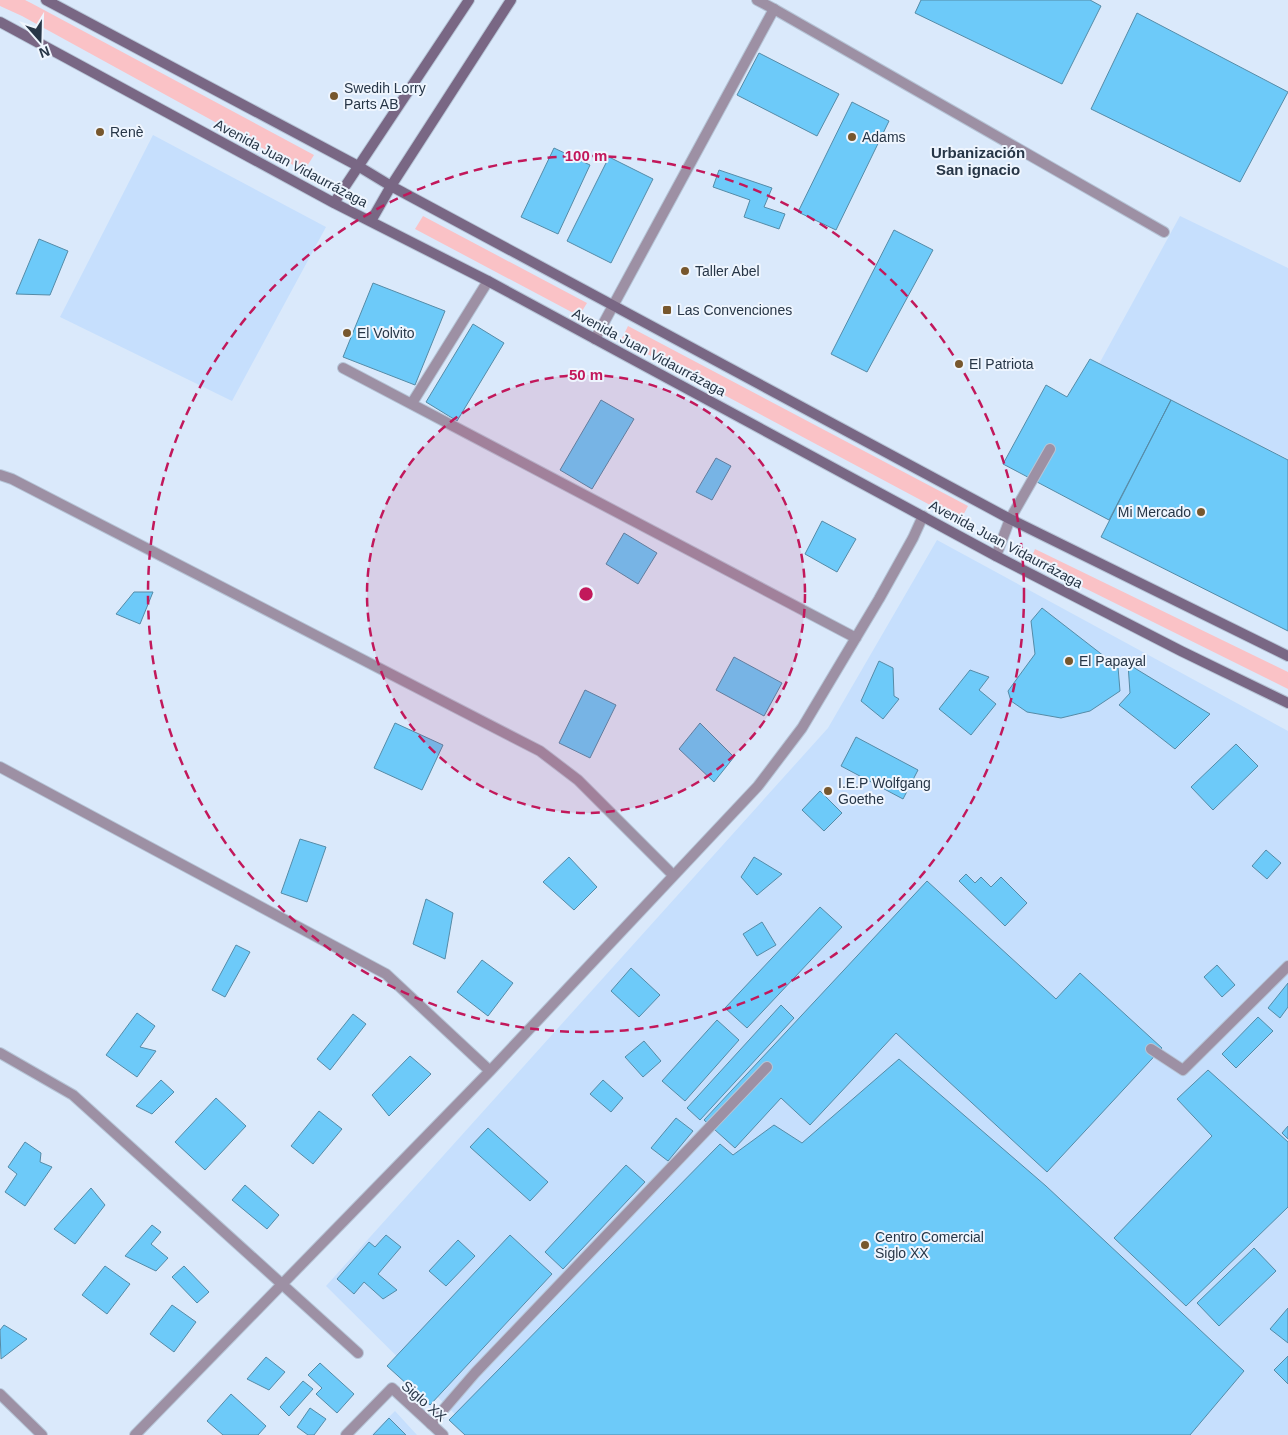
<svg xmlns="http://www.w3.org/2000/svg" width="1288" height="1435" viewBox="0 0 1288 1435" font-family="Helvetica,sans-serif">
<rect width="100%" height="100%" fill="#dae9fb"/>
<!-- built -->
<path fill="#c6dffd" d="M153,135L326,227L232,401L60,317Z
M1180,216L1288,268V459L1099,364Z
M937,540L1288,731V1435H476L326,1286L828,728Z
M395,1411L417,1435H371Z"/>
<!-- green -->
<path fill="#fac2c6" d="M0,0H25L31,3L314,155L304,171L22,16L0,6Z
M423,216L587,303L579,316L415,229Z
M628,326L968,506L960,521L621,340Z
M1035,549L1288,672V689L1030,561Z"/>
<!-- building -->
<path fill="#6dcaf9" stroke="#558ba7" d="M921,0H1090L1101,6L1062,84L915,13Z
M1137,13L1288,92L1240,182L1091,109Z
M759,53L839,94L817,136L737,95Z
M852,102L889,121L836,230L798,212Z
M554,148L590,165L558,234L521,217Z
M609,157L653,179L611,263L567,241Z
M719,170L772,188L764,207L785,214L779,229L744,217L750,200L713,187Z
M894,230L933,250L867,372L831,354Z
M39,239L68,251L50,295L16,294Z
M373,283L445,311L415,385L343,357Z
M473,324L504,343L457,421L426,402Z
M1090,359L1171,400L1109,520L1003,464L1046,385L1067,397Z
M601,400L634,419L592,489L560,470Z
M1171,400L1288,460V631L1101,537Z
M716,458L731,466L712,500L696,492Z
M822,521L856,539L837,572L805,554Z
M624,533L657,553L638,584L606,564Z
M134,592H153L140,624L116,614Z
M1042,608L1118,667L1120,691L1090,711L1061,718L1027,712L1011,701L1008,691L1035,654L1031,621Z
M734,657L782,683L764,716L716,690Z
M879,661L893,668L894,696L899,699L883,719L861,701Z
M1128,664L1210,714L1175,749L1119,705L1130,693Z
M970,670L989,677L979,690L996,704L971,735L939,709Z
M585,690L616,705L590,758L559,743Z
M395,723L443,745L422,790L374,768Z
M700,723L734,757L714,782L679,749Z
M856,737L918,770L903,799L841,766Z
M1236,744L1258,766L1213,810L1191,787Z
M820,791L842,813L824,831L802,810Z
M300,839L326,847L307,902L281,893Z
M1266,850L1281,863L1267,879L1252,866Z
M569,857L597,887L574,910L543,882Z
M754,857L782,874L757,895L741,877Z
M966,874L975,883L981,877L991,887L1001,877L1027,903L1005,926L959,881Z
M927,881L1056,999L1080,973L1162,1048L1047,1172L896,1033L810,1125L781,1098L735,1148L704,1120Z
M426,899L453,913L445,959L413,944Z
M820,907L842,927L747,1028L725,1008Z
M762,922L776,945L757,956L743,934Z
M236,945L250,952L225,997L212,990Z
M482,960L513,983L488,1016L457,992Z
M1217,965L1235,985L1222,997L1204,977Z
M631,968L660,995L639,1017L611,991Z
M1288,983V1007L1280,1018L1268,1008Z
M781,1005L794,1018L700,1120L687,1108Z
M137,1013L155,1026L140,1047L156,1051L137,1077L106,1055Z
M353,1014L366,1024L330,1070L317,1059Z
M1258,1017L1273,1031L1236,1068L1222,1054Z
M717,1020L739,1040L685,1101L662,1081Z
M644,1041L661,1061L643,1077L625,1057Z
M410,1056L431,1074L389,1116L372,1095Z
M899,1059L1046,1186L1244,1371L1190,1435H465L449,1420L720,1144L733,1155L774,1125L802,1143Z
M1208,1070L1288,1142V1207L1186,1306L1114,1238L1212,1136L1177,1099Z
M161,1080L174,1092L152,1114L136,1106Z
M603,1080L623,1098L611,1112L590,1094Z
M216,1098L246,1126L205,1170L175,1142Z
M319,1111L342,1129L313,1164L291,1146Z
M676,1118L693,1131L668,1161L651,1148Z
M1288,1126V1139L1282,1133Z
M488,1128L548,1182L530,1201L470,1147Z
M25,1142L41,1153L40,1162L52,1167L25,1206L5,1192L17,1174L8,1167Z
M626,1165L645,1182L563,1269L545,1252Z
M245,1185L279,1215L267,1229L232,1200Z
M91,1188L105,1205L75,1244L54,1229Z
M152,1225L161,1232L151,1244L168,1258L156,1271L125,1256Z
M386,1235L401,1247L378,1274L397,1290L383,1299L364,1282L354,1294L337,1279L369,1242L375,1247Z
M510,1235L552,1274L430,1405L387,1366Z
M458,1240L475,1256L446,1286L429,1271Z
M1254,1248L1276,1271L1219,1326L1197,1303Z
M105,1266L130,1284L107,1314L82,1295Z
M184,1266L209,1292L197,1303L172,1277Z
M172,1305L196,1322L174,1352L150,1334Z
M1288,1308V1343L1270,1329Z
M4,1325L27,1339L1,1359L0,1330Z
M1288,1356V1384L1274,1370Z
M266,1357L285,1372L269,1390L247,1379Z
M320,1363L354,1394L337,1413L316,1394L322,1388L308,1375Z
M303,1381L313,1389L289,1416L280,1407Z
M231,1394L266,1426L258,1435H223L207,1421Z
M310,1408L326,1419L314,1435H308L297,1427Z
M389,1418L406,1435H373Z"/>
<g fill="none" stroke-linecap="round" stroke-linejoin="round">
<!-- lane casing -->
<g stroke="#b6c5d7" stroke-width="12">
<path id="lane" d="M774,9L1164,232
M996,556L1010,519L1050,449
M1151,1049L1183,1070L1288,966
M431,1424L475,1373L767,1067"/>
</g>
<!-- street casing -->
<g stroke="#b6c5d7" stroke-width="12">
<path id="street" d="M595,339L774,9L757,0
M343,368L856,638
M412,403L488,281
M0,475L12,479L540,751L578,780L673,875
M0,767L386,974L490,1071
M0,1053L73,1095L358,1353
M0,1394L42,1435
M135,1435L490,1071L758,786L802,728L879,599L913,538L923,516
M346,1435L392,1388L443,1435"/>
</g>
<!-- secondary casing -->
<g stroke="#b6c5d7" stroke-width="12">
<path id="secondary" d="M46,0L358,166L391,186L1010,519L1288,656
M0,22L334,203L488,281L996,556L1181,651L1288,703
M334,203L469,0
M371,221L391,186L511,0"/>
</g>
<!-- lane -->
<use href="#lane" stroke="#9d90a4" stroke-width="10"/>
<!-- street -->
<use href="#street" stroke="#9d90a4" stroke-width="10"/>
<!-- secondary -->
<use href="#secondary" stroke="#796784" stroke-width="10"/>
</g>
<!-- distance rings -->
<circle cx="586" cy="594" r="219" fill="#c2185b" fill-opacity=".12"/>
<g fill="none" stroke="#c2185b" stroke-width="2.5" stroke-dasharray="9 6">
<circle cx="586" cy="594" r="219"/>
<circle cx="586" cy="594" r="438"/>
</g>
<!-- markers -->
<g fill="#77572d" stroke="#eef5fe" stroke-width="2">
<circle cx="334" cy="96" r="5"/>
<circle cx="100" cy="132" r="5"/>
<circle cx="852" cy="137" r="5"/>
<circle cx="685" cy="271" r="5"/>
<rect x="662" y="305" width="10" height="10" rx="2.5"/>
<circle cx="347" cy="333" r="5"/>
<circle cx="959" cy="364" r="5"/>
<circle cx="1201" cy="512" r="5"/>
<circle cx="1069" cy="661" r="5"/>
<circle cx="828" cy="791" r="5"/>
<circle cx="865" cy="1245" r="5"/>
</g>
<g text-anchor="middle" stroke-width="4" stroke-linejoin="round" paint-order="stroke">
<!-- poi labels -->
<g font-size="14" fill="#273647" stroke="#eef5fe" text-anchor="start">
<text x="344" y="93">Swedih Lorry<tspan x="344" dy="16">Parts AB</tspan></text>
<text x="110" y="137">Renè</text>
<text x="862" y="142">Adams</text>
<text x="695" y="276">Taller Abel</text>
<text x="677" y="315">Las Convenciones</text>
<text x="357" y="338">El Volvito</text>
<text x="969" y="369">El Patriota</text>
<text x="1191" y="517" text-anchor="end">Mi Mercado</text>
<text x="1079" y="666">El Papayal</text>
<text x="838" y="788">I.E.P Wolfgang<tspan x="838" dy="16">Goethe</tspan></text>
<text x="875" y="1242">Centro Comercial<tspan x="875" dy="16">Siglo XX</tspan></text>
</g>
<!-- street labels -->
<g font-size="14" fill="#273647" stroke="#eef5fe">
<text transform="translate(291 163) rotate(28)" y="5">Avenida Juan Vidaurrázaga</text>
<text transform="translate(649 352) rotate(28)" y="5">Avenida Juan Vidaurrázaga</text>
<text transform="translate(1006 544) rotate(28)" y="5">Avenida Juan Vidaurrázaga</text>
<text transform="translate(424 1401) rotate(41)" y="5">Siglo XX</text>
</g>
<!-- neighbourhood labels -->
<g font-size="15" font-weight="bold" fill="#273647" stroke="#eef5fe">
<text x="978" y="158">Urbanización<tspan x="978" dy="17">San ignacio</tspan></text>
</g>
</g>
<circle cx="586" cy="594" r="8" fill="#c2185b" stroke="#eef5fe" stroke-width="2.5"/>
<g font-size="15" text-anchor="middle" font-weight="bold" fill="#c2185b" stroke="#eef5fe" stroke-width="4" stroke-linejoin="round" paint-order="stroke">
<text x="586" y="161">100 m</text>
<text x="586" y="380">50 m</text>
</g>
<!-- north arrow -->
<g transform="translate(40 40) rotate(160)" stroke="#eef5fe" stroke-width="4" paint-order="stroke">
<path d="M0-4L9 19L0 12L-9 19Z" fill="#273647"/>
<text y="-8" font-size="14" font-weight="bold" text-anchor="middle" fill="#273647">N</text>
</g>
</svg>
